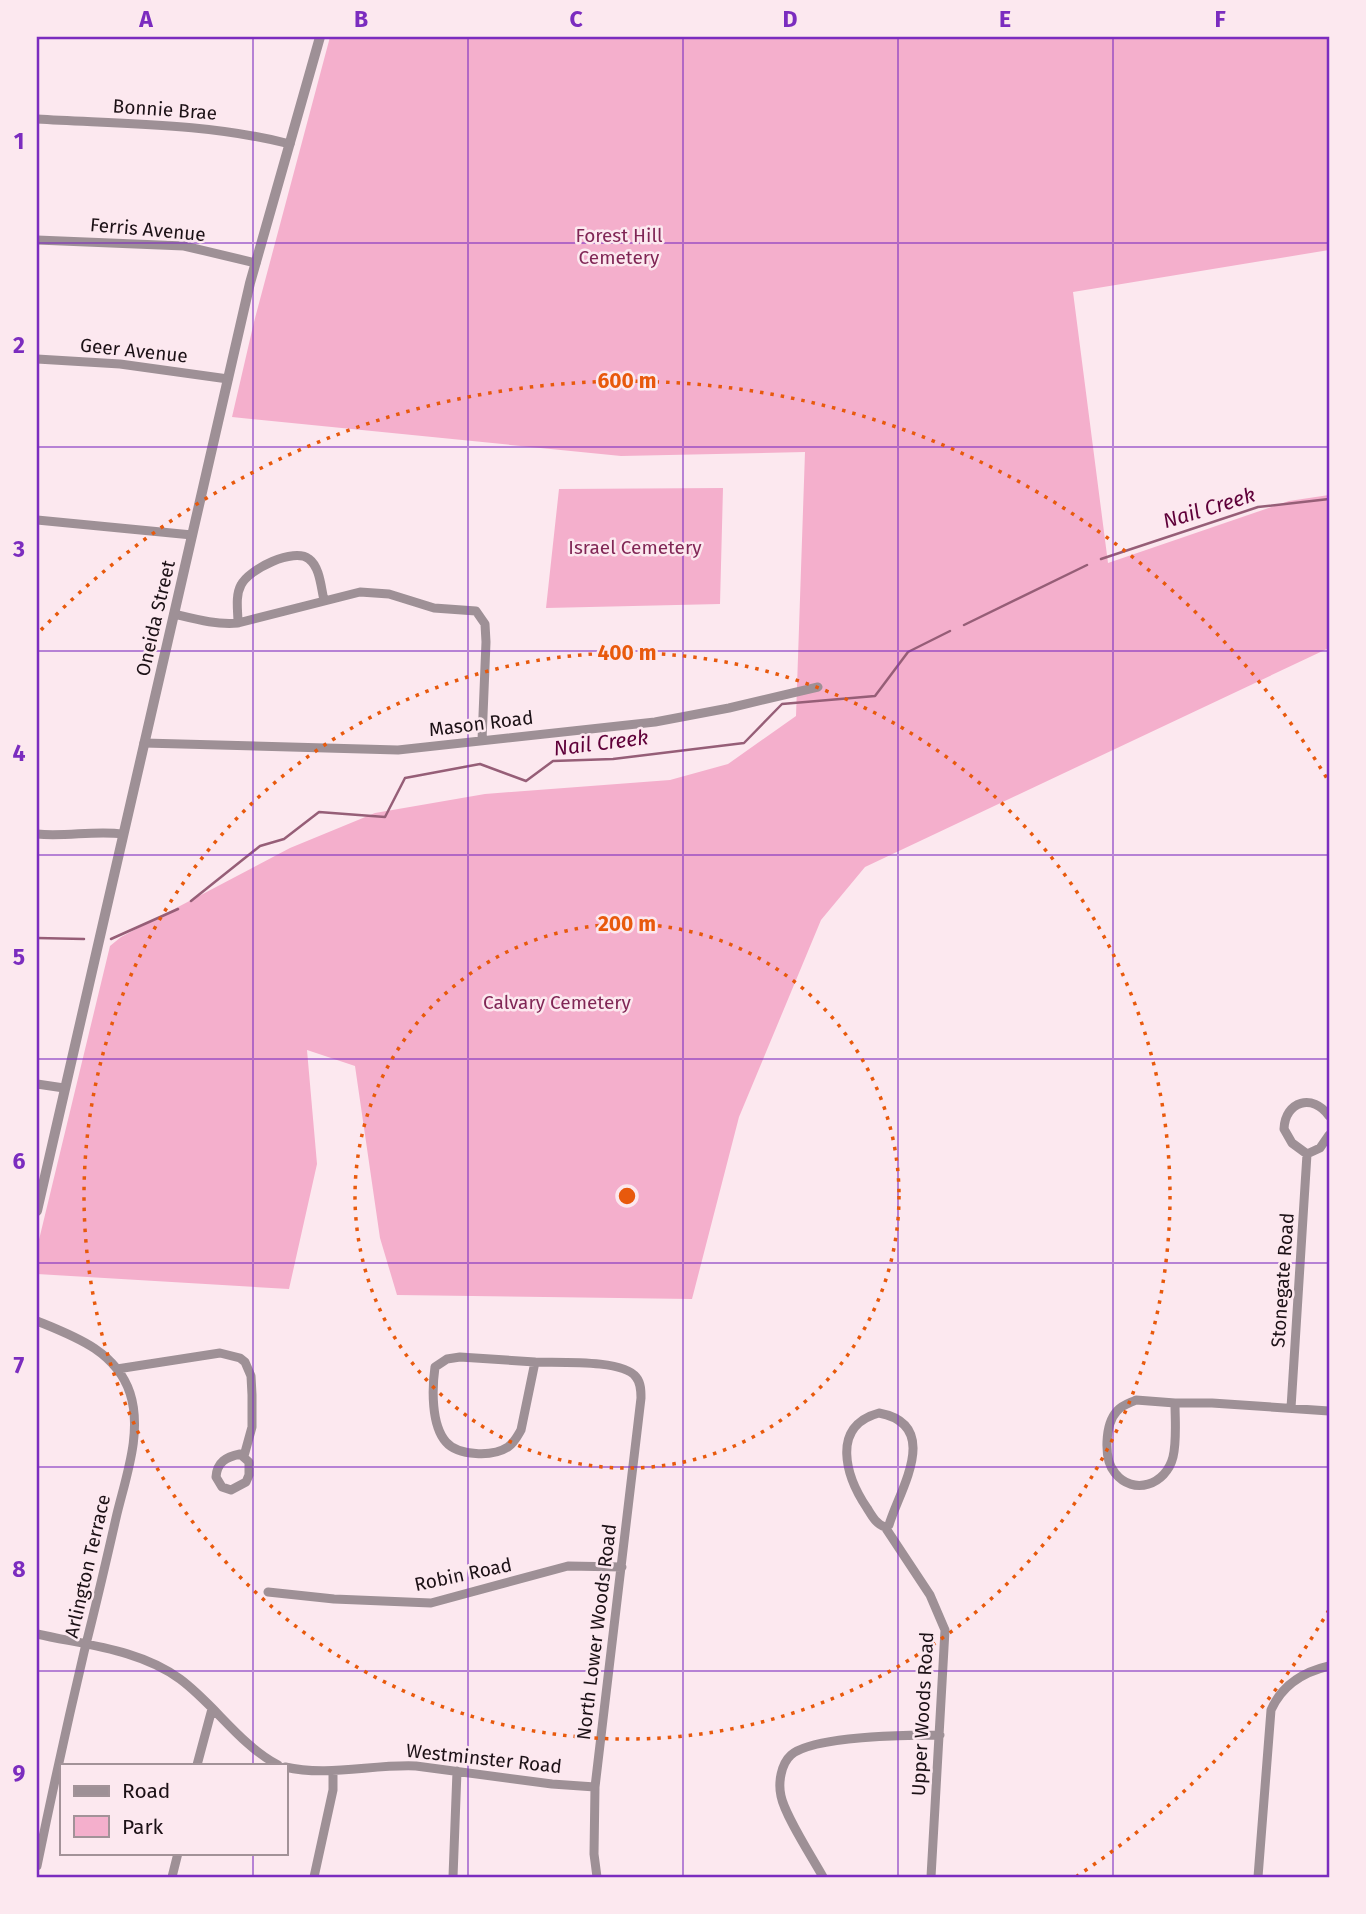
<svg xmlns="http://www.w3.org/2000/svg" width="1366" height="1914" viewBox="0 0 1366 1914" font-family="'Fira Sans',sans-serif">
<rect width="100%" height="100%" fill="#fce8ef"/>
<!-- green -->
<path fill="#f4afcc" d="M330,37H1329V250L1073,292L1108,563L1289,501L1329,495V648L865,867L821,920L739,1117L692,1299L397,1295L380,1238L355,1066L307,1050L317,1164L289,1289L37,1274V1248L110,946L121,937L290,848L375,813L485,794L670,780L728,764L796,716L805,452L621,456L232,417L254,322Z
M723,488L720,604L546,608L559,489Z"/>
<g fill="none" stroke-linecap="round" stroke-linejoin="round">
<!-- stream -->
<path stroke="#965e77" stroke-width="2.5" d="M1101,559L1258,507L1329,499
M964,625L1087,565
M191,901L260,846L284,839L319,812L385,817L405,778L480,764L526,781L553,761L613,759L744,743L782,704L875,696L908,652L950,631
M37,938L84,939
M111,939L178,909"/>
<!-- minor -->
<path stroke="#9e9096" stroke-width="9" d="M37,119C121,124 208,123 290,144
M37,240L184,246L256,263
M37,359L120,364L228,379
M37,520L192,535
M174,614C195,619 216,625 238,623L360,592L389,594L434,608L476,611L485,624L486,642L482,740
M238,623C238,611 235,596 241,585C249,569 294,547 309,559C320,567 321,588 324,600
M144,743L398,750L655,722L729,708L818,687
M37,834C66,837 95,830 123,834
M37,1084L64,1088
M1329,1116C1313,1093 1285,1101 1284,1129L1292,1143L1307,1154L1320,1148L1329,1135
M37,1321C74,1336 116,1351 130,1393C143,1433 125,1479 116,1518C106,1562 96,1605 85,1648C68,1720 52,1793 37,1866
M460,1357L535,1362L521,1430C517,1437 514,1443 508,1447C493,1457 458,1456 446,1442C431,1425 432,1388 435,1367L447,1359Z
M535,1362C557,1363 623,1359 636,1377C641,1383 641,1391 641,1398L595,1787L594,1854L597,1877
M117,1369L220,1353L240,1358L245,1362L251,1376L252,1395V1427L244,1456
M1136,1400L1175,1403C1175,1421 1177,1440 1173,1457C1166,1485 1133,1496 1115,1473C1103,1459 1105,1424 1117,1411C1122,1405 1130,1403 1136,1400Z
M1175,1403H1212L1329,1411
M1291,1408L1307,1154
M879,1413C943,1425 899,1491 889,1525L885,1527C876,1524 872,1516 867,1508C846,1477 830,1426 879,1413Z
M240,1454L249,1462V1475L246,1482L231,1490L222,1487L216,1477C217,1462 226,1457 240,1454Z
M885,1527L930,1595L945,1630L931,1877
M268,1592L334,1599L431,1603L568,1566L622,1567
M37,1634C85,1645 139,1649 180,1679C215,1705 240,1745 278,1765
M197,1765L212,1709
M285,1767C328,1777 373,1764 416,1766L552,1784L595,1787
M172,1877L178,1853
M314,1877L333,1790V1771
M453,1877L457,1771
M823,1877C812,1857 785,1816 781,1796C778,1783 781,1764 791,1755C813,1736 908,1735 940,1735
M1258,1877L1271,1710C1282,1685 1303,1672 1329,1666"/>
<!-- tertiary -->
<path stroke="#9e9096" stroke-width="10" d="M37,1211L250,283L320,37"/>
</g>
<!-- grid -->
<path fill="none" stroke="#7b2cbf" stroke-width="2" stroke-opacity="0.55" d="M253,37V1765M468,37V1877M683,37V1877M898,37V1877M1113,37V1877M37,243H1329M37,447H1329M37,651H1329M37,855H1329M37,1059H1329M37,1263H1329M37,1467H1329M37,1671H1329M253,1853V1877"/>
<!-- distance rings -->
<g fill="none" stroke="#e8590c" stroke-width="3.5" stroke-dasharray="3.5 7">
<circle cx="627" cy="1196" r="272"/>
<circle cx="627" cy="1196" r="543"/>
<path d="M1329 1610A815 815 0 0 1 1077 1876M41 630A815 815 0 0 1 1329 782"/>
</g>
<g text-anchor="middle" stroke-width="5" stroke-linejoin="round" paint-order="stroke">
<!-- street labels -->
<g font-size="19" fill="#1c1116" stroke="#fce8ef">
<text transform="translate(165 109) rotate(4)" y="7">Bonnie Brae</text>
<text transform="translate(148 229) rotate(5)" y="7">Ferris Avenue</text>
<text transform="translate(134 350) rotate(6)" y="7">Geer Avenue</text>
<text transform="translate(155 618) rotate(-77)" y="7">Oneida Street</text>
<text transform="translate(481 723) rotate(-7)" y="7">Mason Road</text>
<text transform="translate(1282 1280) rotate(-86)" y="7">Stonegate Road</text>
<text transform="translate(87 1566) rotate(-77)" y="7">Arlington Terrace</text>
<text transform="translate(463 1574) rotate(-12)" y="7">Robin Road</text>
<text transform="translate(596 1632) rotate(-83)" y="7">North Lower Woods Road</text>
<text transform="translate(922 1714) rotate(-87)" y="7">Upper Woods Road</text>
<text transform="translate(484 1758) rotate(6)" y="7">Westminster Road</text>
</g>
<!-- park labels -->
<g font-size="19" fill="#802655" stroke="#fce8ef">
<text x="619" y="242">Forest Hill<tspan x="619" dy="22">Cemetery</tspan></text>
<text x="635" y="554">Israel Cemetery</text>
<text x="557" y="1009">Calvary Cemetery</text>
</g>
<!-- water labels -->
<g font-size="21" font-style="italic" fill="#5f0039" stroke="#fce8ef">
<text transform="translate(1209 508) rotate(-17)" y="7">Nail Creek</text>
<text transform="translate(601 743) rotate(-7)" y="7">Nail Creek</text>
</g>
</g>
<circle cx="627" cy="1196" r="10" fill="#e8590c" stroke="#fce8ef" stroke-width="3.5"/>
<g font-size="21" text-anchor="middle" font-weight="bold" fill="#e8590c" stroke="#fce8ef" stroke-width="5" stroke-linejoin="round" paint-order="stroke">
<text x="627" y="388">600 m</text>
<text x="627" y="660">400 m</text>
<text x="627" y="931">200 m</text>
</g>
<!-- border -->
<rect width="1366" height="1914" fill="none" stroke="#fce8ef" stroke-width="77"/>
<!-- legend -->
<rect x="60" y="1764" width="228" height="91" fill="#fce8ef" stroke="#a29298" stroke-width="2"/>
<rect x="74" y="1786" width="35" height="10" fill="#9e9096" stroke="#a29298" stroke-width="2"/>
<text x="122" y="1798" font-size="21" fill="#1c1116">Road</text>
<rect x="74" y="1816" width="35" height="21" fill="#f4afcc" stroke="#a29298" stroke-width="2"/>
<text x="122" y="1834" font-size="21" fill="#1c1116">Park</text>
<rect x="38" y="38" width="1290" height="1838" fill="none" stroke="#7b2cbf" stroke-width="2.5"/>
<g font-size="23" text-anchor="middle" font-weight="bold" fill="#7b2cbf">
<text x="146" y="27">A</text>
<text x="361" y="27">B</text>
<text x="576" y="27">C</text>
<text x="790" y="27">D</text>
<text x="1005" y="27">E</text>
<text x="1220" y="27">F</text>
<text x="19" y="149">1</text>
<text x="19" y="353">2</text>
<text x="19" y="557">3</text>
<text x="19" y="761">4</text>
<text x="19" y="965">5</text>
<text x="19" y="1169">6</text>
<text x="19" y="1373">7</text>
<text x="19" y="1577">8</text>
<text x="19" y="1781">9</text>
</g>
</svg>
